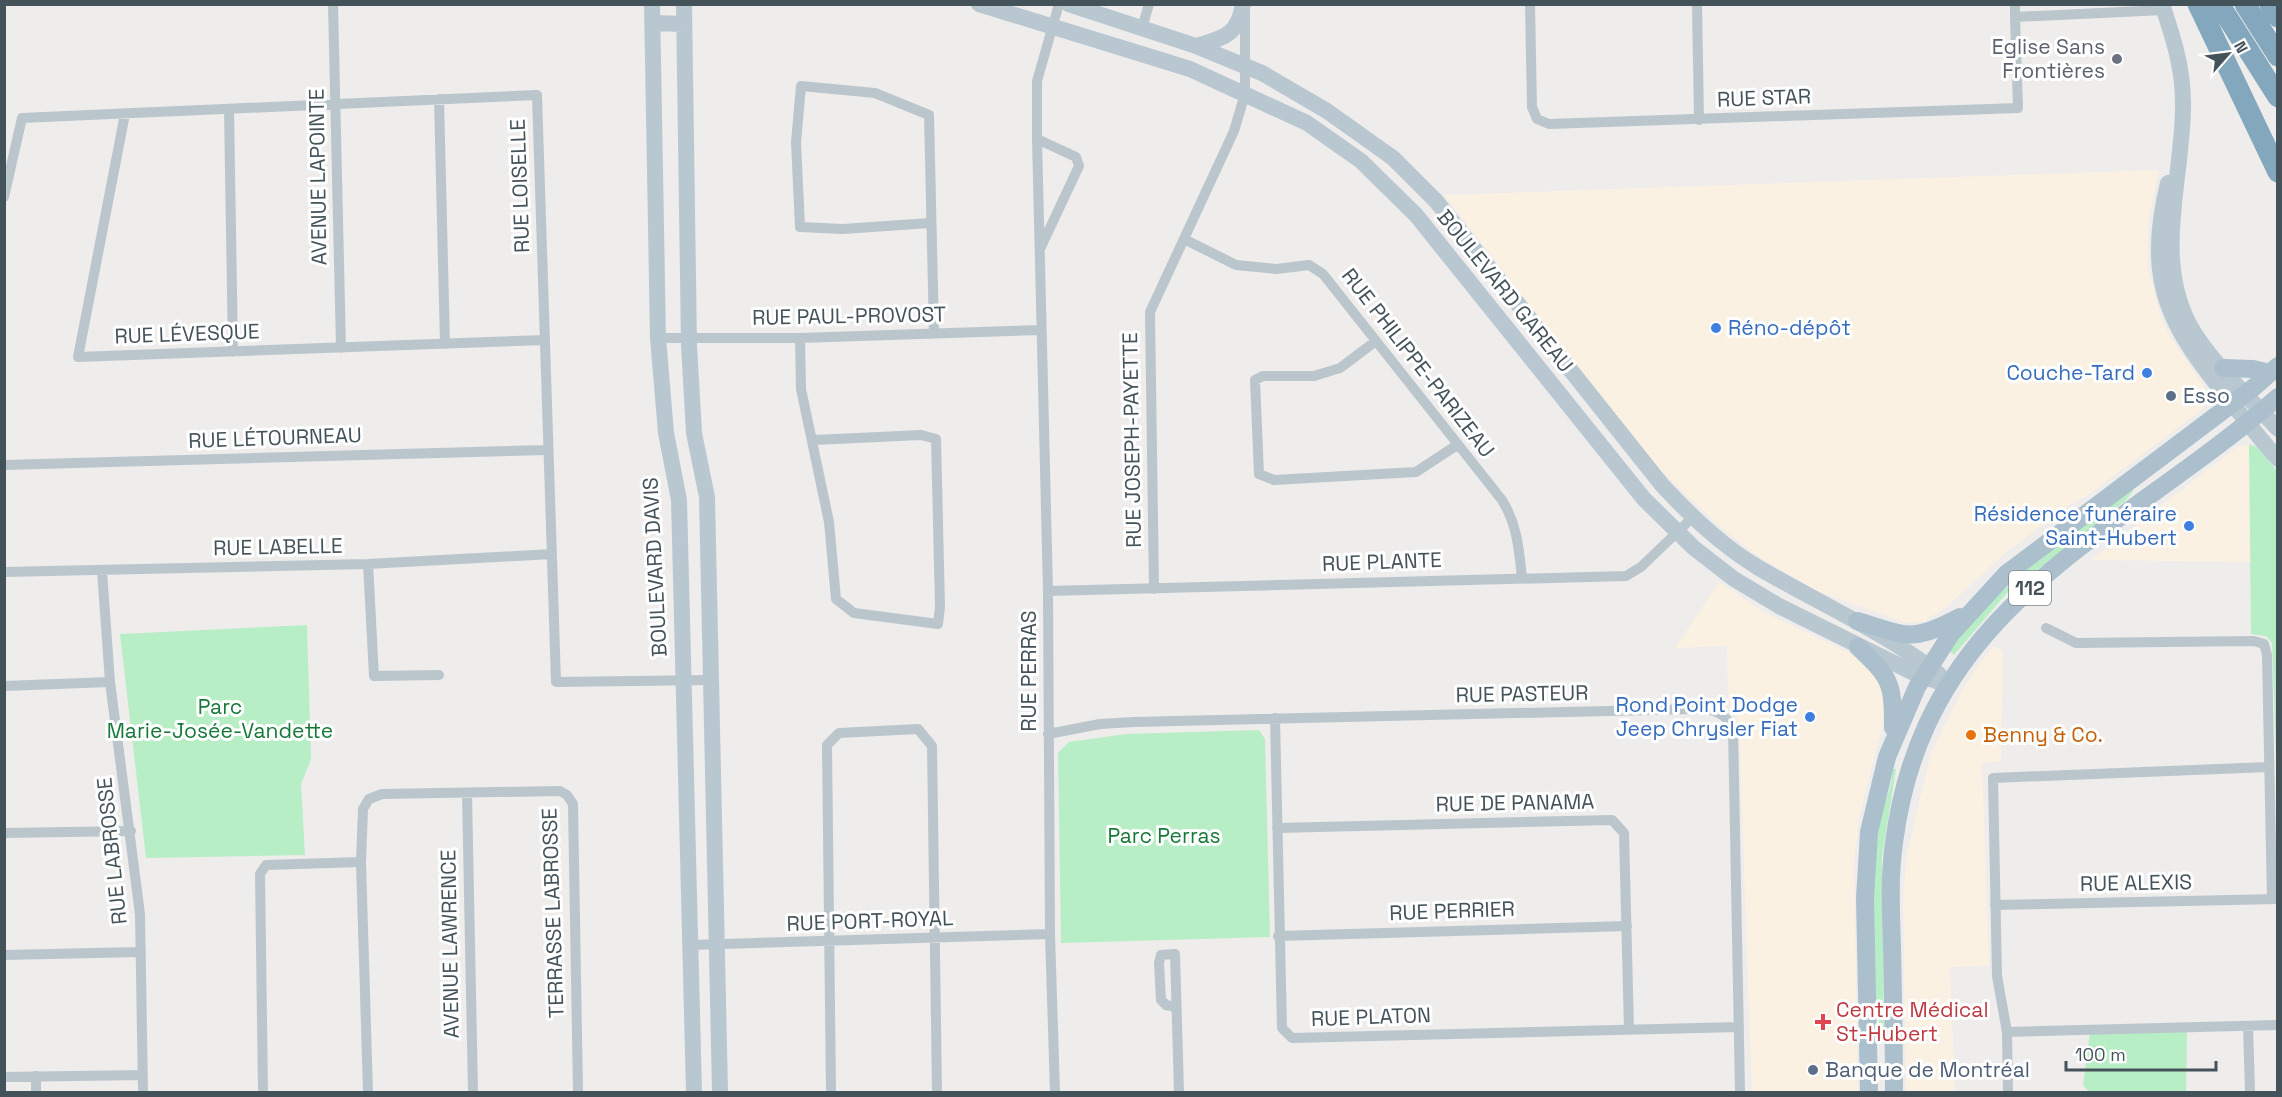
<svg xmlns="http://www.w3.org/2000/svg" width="2282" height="1097" viewBox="0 0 2282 1097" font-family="'Space Grotesk',sans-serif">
<rect width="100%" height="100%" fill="#efecec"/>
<!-- commercial -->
<path fill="#fbf1e3" d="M2159,170L2148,222V268L2161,317L2170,337L2205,388L2204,408L2088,495L2071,504L2010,549L1945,608L1925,621L1906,623L1815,590L1755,554L1716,523L1657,467L1444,195Z
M2249,444L2251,562L2091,560L2237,447Z
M1719,582L1763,612L1850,653L1876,676L1885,696V716L1860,814L1854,860L1858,1092H1752L1739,723L1728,703L1727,646L1675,648Z
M1993,646L2003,651L2001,761L1982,763L1989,966L1950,967L1955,1092H1906L1903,895L1907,853L1931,753L1965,685Z"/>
<!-- green -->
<path fill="#b8eec5" d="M2249,444L2257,447L2277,471V783L2272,643L2266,636L2251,634Z
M2131,488L2133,491L2125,501L2006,594L1954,655L1949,651C1997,584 2067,538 2131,488Z
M307,625L311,759L301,784L305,855L146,858L120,634Z
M1259,730L1265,739L1270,937L1061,943L1058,753L1069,742L1126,734Z
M1892,769H1896L1882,857L1884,1037C1868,1011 1873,853 1879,822C1882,805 1894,786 1892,769Z
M2187,1028L2186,1092H2089L2083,1085L2090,1032Z"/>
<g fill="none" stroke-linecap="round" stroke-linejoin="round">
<!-- street -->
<path stroke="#bac6cc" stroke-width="10" d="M333,4L341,348
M1530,4L1532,107L1537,119L1549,124L2018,108L2015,17
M1697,4L1699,120
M2015,4V17L2164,10
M1142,28L1149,4
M439,99L445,344
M229,109L233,352
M125,114L78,357L545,340
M1037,139L1076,157L1079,166L1041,247
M4,197L22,118L537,95L556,682L710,680
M930,223L843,229L800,227L796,142L801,86L875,93L929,115L934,333
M1184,239L1236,265L1276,269L1309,265L1323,274L1502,500C1517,524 1519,549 1522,578
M658,338H800L1041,330
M800,338L801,389L829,522L836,599L854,613L938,624L940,607L936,439L921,435L814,440
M1376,341L1340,368L1314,376H1263L1255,380L1259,474L1274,480L1416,472L1457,445
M4,465L547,450
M368,564L374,676L439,675
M102,571L110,682L140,914L143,1092
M4,572L368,564L552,554
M1154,589L1150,312L1234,131L1245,94V13
M1048,591L1626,576L1641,567L1693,517
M2046,628L2076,643L2254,641L2264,644L2267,655L2272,899
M4,686L110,682
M1275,718L1282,1028L1292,1038L1739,1027
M1048,734L1100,724L1133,722L1692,709C1711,709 1723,710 1733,728L1740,1092
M467,794L473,1092
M1277,828L1612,820L1624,833L1629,1029
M4,833L131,831
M1995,905L2277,899
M1278,936L1627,926
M691,945L1050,934
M4,955L141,952
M1176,1007L1166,1005L1161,1000L1159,963L1161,955L1175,954L1179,1092
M2248,1026L2250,1092
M2007,1032L2278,1025
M36,1076V1092
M4,1077L143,1075
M263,1092L260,874L266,865L361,862
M368,1092L361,862L363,809L369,799L382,794L560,791L567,795L573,804L578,1092
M831,1092L827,745L839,733L918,729L932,746L937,1092
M1055,1092L1050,934L1048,591L1037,139V81L1059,4
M2008,1092L2007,1032L1997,976L1993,778L2268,767"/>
<!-- secondary -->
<path stroke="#b9c8d0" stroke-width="16" d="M652,4L658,338L666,433L679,500L694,1092
M684,4L689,345L694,433L707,497L720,1092
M979,4L1190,69L1307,123L1361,161L1416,215L1644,499L1694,548L1734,579L1779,606L1914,673L1947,685
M1068,4L1196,46L1262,73L1327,111L1393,158L1436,201L1662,485C1691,516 1722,546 1759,568C1819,603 1884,632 1939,674
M2162,4C2173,37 2183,68 2183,102C2184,176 2153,254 2189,324C2209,361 2250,398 2278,429
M653,23L684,24
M1196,46C1223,38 1238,36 1243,4
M2168,183C2144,282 2168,326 2231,402C2246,421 2261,440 2278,459"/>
<!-- primary -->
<path stroke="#abc0cc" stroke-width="18" d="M2223,368L2253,369L2270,373
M1857,621C1908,636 1911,643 1960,617
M1858,647C1891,678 1893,683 1893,728
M1869,1092L1865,898L1869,832L1887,757L1917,687L1951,634L2006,574L2253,388L2278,366
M1894,1092C1894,1044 1893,996 1892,947C1891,913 1889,877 1894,843C1924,604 2117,537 2278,397"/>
<!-- highway -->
<path stroke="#83a7bc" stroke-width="21" d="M2198,4L2278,172
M2219,4L2278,97
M2245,4L2278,56
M2270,4L2278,17"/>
</g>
<!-- markers -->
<circle fill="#6b7280" stroke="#fff" stroke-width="2" cx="2117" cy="59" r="6"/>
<g fill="#3f7fe0" stroke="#fff" stroke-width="2">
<circle cx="1716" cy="328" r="6"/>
<circle cx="2147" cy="373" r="6"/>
<circle cx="2189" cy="526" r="6"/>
<circle cx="1810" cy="717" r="6"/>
</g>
<g fill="#5c6f8a" stroke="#fff" stroke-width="2">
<circle cx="2171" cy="396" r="6"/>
<circle cx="1813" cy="1070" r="6"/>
</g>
<circle fill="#e8710a" stroke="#fff" stroke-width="2" cx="1971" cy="735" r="6"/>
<path fill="#e0444e" stroke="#fff" stroke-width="2" d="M1820 1013h6v6h6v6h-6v6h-6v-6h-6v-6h6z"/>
<g text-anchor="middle" stroke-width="6" stroke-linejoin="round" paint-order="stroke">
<!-- shield labels -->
<rect fill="#fff" stroke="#7c868b" stroke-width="1.5" x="2009" y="571" width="42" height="34" rx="4.5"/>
<g font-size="20" font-weight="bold" fill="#445259">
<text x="2030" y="595">112</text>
</g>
<!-- worship labels -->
<g font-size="21" fill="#5b616d" stroke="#fff" text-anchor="end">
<text x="2105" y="54">Eglise Sans<tspan x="2105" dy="24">Frontières</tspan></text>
</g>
<!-- street labels -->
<g font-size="21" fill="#445259" stroke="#fff">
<text transform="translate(1764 98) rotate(-2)" y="7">RUE STAR</text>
<text transform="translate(318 177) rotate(-91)" y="7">AVENUE LAPOINTE</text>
<text transform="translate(520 186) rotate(-92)" y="7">RUE LOISELLE</text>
<text transform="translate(1505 291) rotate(51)" y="7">BOULEVARD GAREAU</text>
<text transform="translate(849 316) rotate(-1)" y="7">RUE PAUL-PROVOST</text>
<text transform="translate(187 334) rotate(-2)" y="7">RUE LÉVESQUE</text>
<text transform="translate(1418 363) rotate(52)" y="7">RUE PHILIPPE-PARIZEAU</text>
<text transform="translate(275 438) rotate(-2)" y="7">RUE LÉTOURNEAU</text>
<text transform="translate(1132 440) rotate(-91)" y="7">RUE JOSEPH-PAYETTE</text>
<text transform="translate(278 547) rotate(-1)" y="7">RUE LABELLE</text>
<text transform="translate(1382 562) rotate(-2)" y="7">RUE PLANTE</text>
<text transform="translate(655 567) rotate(-93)" y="7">BOULEVARD DAVIS</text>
<text transform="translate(1029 671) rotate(-90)" y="7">RUE PERRAS</text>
<text transform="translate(1522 694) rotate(-1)" y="7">RUE PASTEUR</text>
<text transform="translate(1515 803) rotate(-1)" y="7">RUE DE PANAMA</text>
<text transform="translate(112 851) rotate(-96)" y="7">RUE LABROSSE</text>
<text transform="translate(2136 883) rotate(-1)" y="7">RUE ALEXIS</text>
<text transform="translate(1452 911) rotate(-2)" y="7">RUE PERRIER</text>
<text transform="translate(553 913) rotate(-92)" y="7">TERRASSE LABROSSE</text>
<text transform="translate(870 921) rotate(-2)" y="7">RUE PORT-ROYAL</text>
<text transform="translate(450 944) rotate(-91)" y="7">AVENUE LAWRENCE</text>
<text transform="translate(1371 1017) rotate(-2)" y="7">RUE PLATON</text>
</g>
<!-- shop labels -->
<g font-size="21" fill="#366cbe" stroke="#fff" text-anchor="end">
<text x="1728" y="335" text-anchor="start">Réno-dépôt</text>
<text x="2135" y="380">Couche-Tard</text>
<text x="2177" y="521">Résidence funéraire<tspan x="2177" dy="24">Saint-Hubert</tspan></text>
<text x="1798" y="712">Rond Point Dodge<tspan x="1798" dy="24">Jeep Chrysler Fiat</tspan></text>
</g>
<!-- service labels -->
<g font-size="21" fill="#4e5e75" stroke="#fff" text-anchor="start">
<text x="2183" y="403">Esso</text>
<text x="1825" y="1077">Banque de Montréal</text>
</g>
<!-- park labels -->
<g font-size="21" fill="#167939" stroke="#fff">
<text x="220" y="714">Parc<tspan x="220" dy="24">Marie-Josée-Vandette</tspan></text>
<text x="1164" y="843">Parc Perras</text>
</g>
<!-- food labels -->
<g font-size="21" fill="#c56008" stroke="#fff" text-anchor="start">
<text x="1983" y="742">Benny &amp; Co.</text>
</g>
<!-- health labels -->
<g font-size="21" fill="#be3a42" stroke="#fff" text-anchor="start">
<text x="1836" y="1017">Centre Médical<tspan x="1836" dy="24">St-Hubert</tspan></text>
</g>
</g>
<!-- border -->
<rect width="2282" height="1097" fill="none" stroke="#445259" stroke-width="12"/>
<!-- north arrow -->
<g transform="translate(2228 54) rotate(62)" stroke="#ffffff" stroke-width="4.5" paint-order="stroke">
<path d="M0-4.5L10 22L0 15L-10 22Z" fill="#445259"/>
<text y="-9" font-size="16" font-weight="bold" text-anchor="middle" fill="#445259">N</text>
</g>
<!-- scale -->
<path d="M2066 1061v9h150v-9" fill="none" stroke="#445259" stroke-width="3"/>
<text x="2075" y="1061" font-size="18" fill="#445259" stroke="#ffffff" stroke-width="4.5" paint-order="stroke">100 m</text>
</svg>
